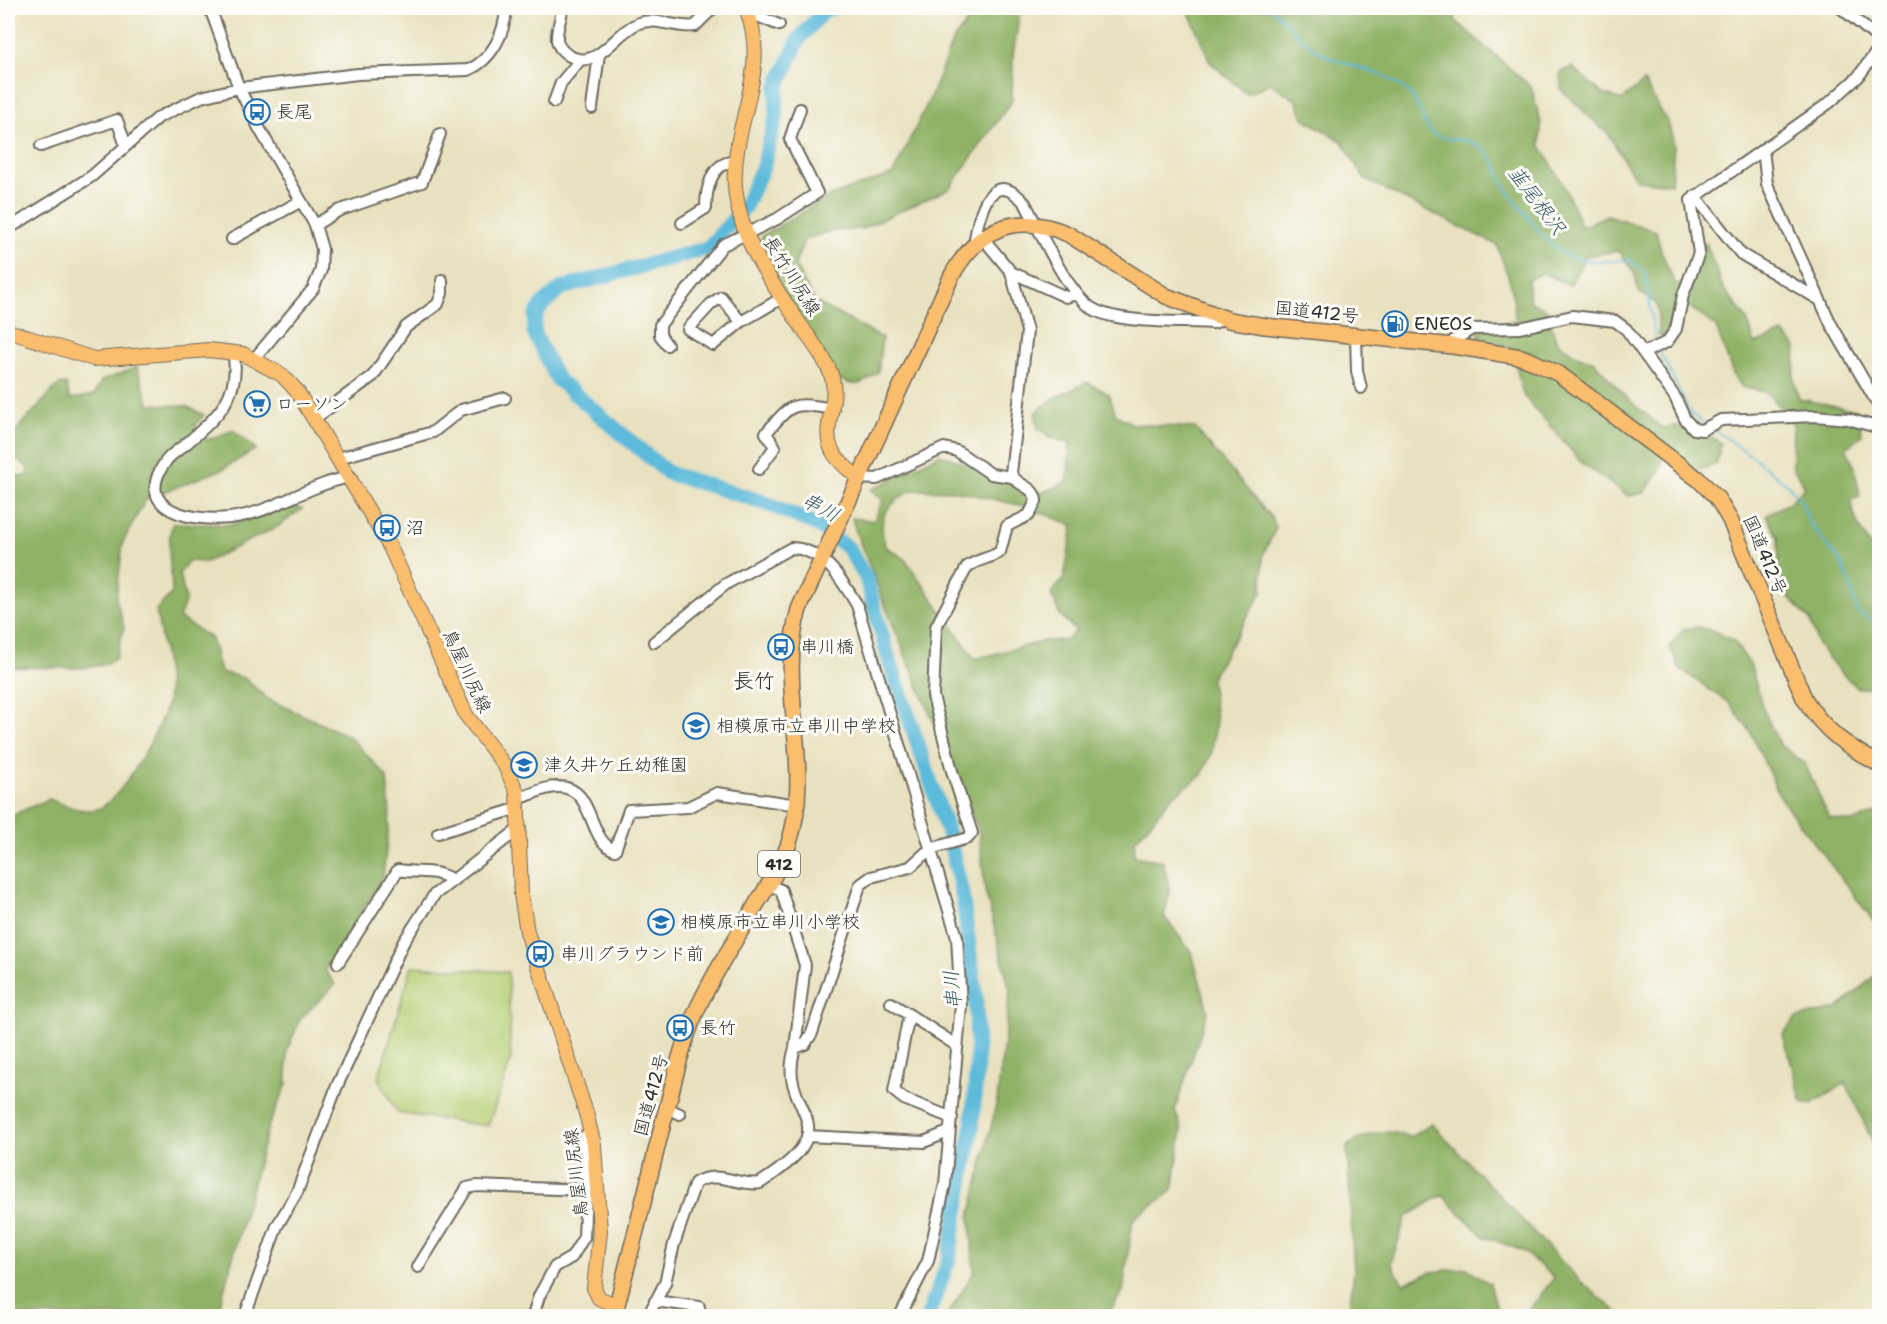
<svg xmlns="http://www.w3.org/2000/svg" width="1887" height="1324" viewBox="0 0 1887 1324" font-family="'Shantell Sans','Klee One',sans-serif">
<rect width="100%" height="100%" fill="#fdfcf7"/>
<filter id="ink" filterUnits="userSpaceOnUse"><feTurbulence type="fractalNoise" baseFrequency=".0167" numOctaves="2"/><feDisplacementMap in="SourceGraphic" scale="12" xChannelSelector="R" yChannelSelector="G"/><feConvolveMatrix kernelMatrix="1 2 1 2 8 2 1 2 1" color-interpolation-filters="sRGB"/></filter>
<filter id="wash" filterUnits="userSpaceOnUse"><feTurbulence type="fractalNoise" baseFrequency=".008" numOctaves="4" result="noise"/><feDisplacementMap in="SourceGraphic" scale="24" xChannelSelector="R" yChannelSelector="G"/><feGaussianBlur stdDeviation="1.35" result="paint"/><feColorMatrix in="noise" values="0 0 0 0 0 0 0 0 0 0 0 0 0 0 0 0 0 1.4 0 .05"/><feComposite in="paint" operator="in"/></filter>
<g filter="url(#wash)">
<rect width="100%" height="100%" fill="#e9e1bf"/>
<!-- green -->
<path fill="#b5cf75" stroke="#707d50" stroke-width="1.5" d="M412,966L508,972L511,1061L488,1126L398,1113L378,1079Z"/>
<!-- forest -->
<path fill="#90b266" stroke="#5e6e48" stroke-width="1.5" fill-rule="evenodd" d="M979,8H1028L1020,12L1013,55L1012,101L949,189L861,229L827,232L804,240L795,265L815,302L882,338L878,372C860,387 855,388 833,376L759,254L762,236L830,196L893,174L930,98L953,40Z
M1187,8H1454L1455,20L1531,87L1541,123L1540,144L1566,190L1582,227L1607,215L1656,231L1661,251L1675,284H1692L1703,243H1706L1723,288L1747,319L1755,344L1783,333L1796,347L1794,380L1799,399L1856,410L1862,435L1846,448L1854,465L1860,496L1850,501L1859,528L1875,553H1879V688H1858L1840,672L1818,645L1810,620L1788,596L1779,570L1778,538L1766,515L1789,503L1805,487L1792,466L1793,424L1772,397L1762,391L1743,388L1735,379L1716,327L1687,305L1674,311L1665,337L1659,335L1657,304L1638,291L1635,274L1619,251L1586,256L1570,285L1543,273L1528,280L1530,302L1546,309L1557,342L1574,354L1594,362L1628,399L1662,428C1680,422 1705,432 1721,443L1717,464L1696,471L1666,445L1660,471L1644,493L1628,496L1583,464L1523,395L1512,349L1480,337L1477,325L1516,321L1511,285L1497,245L1364,179L1342,141L1303,118L1297,101L1270,83L1247,94L1210,62Z
M1572,67L1603,94L1622,100L1644,82L1669,125L1674,145L1671,184L1636,180L1609,135L1561,90L1560,73Z
M137,367L149,404L186,406L204,415L195,425L207,440L233,430L256,449L223,469L146,499L123,542L116,599L124,627L116,658L107,664L83,668L8,667V475L28,476L27,467L8,453L10,437L58,385L66,384L70,399L94,395L101,381Z
M1087,382L1109,394L1116,415L1133,424L1195,428L1273,520L1276,528L1263,555L1262,592L1211,678L1216,720L1212,752L1202,775L1173,796L1135,841L1134,856L1163,861L1170,891L1164,916L1192,953L1208,1011L1175,1110L1182,1130L1173,1190L1133,1219L1123,1291L1107,1316H947L974,1272L970,1217L997,1101L1010,991L985,890L979,831L881,596C873,568 858,545 852,518L874,521L883,500L871,490L940,454L1041,493L1067,482L1070,444L1051,437L1038,428L1035,413L1053,399ZM911,490L958,491L1023,506L1073,525L1064,578L1051,594L1060,615L1076,631L1066,640L1044,641L975,659L905,559L885,546C877,514 885,508 911,490Z
M289,506L302,509L277,527L206,562L188,561L179,574L186,599L179,618L211,638L220,672L244,678L268,699L350,737L387,777L390,814L383,877L325,970L335,985L300,1019L287,1051V1084L268,1127L217,1316H8V817L49,799C63,804 83,814 98,809C121,801 162,727 167,702C171,680 160,634 156,610L172,593C172,568 165,547 173,523L230,525Z
M1697,627L1714,631L1734,641L1751,666L1762,706L1779,744L1805,764L1829,818L1852,822L1879,812V928L1781,799L1750,731L1729,703L1680,669L1670,647L1683,629Z
M1879,972H1880L1879,1156L1846,1083L1811,1104L1802,1102L1783,1034L1796,1018L1837,1009Z
M1432,1124L1579,1280L1622,1316H1527L1528,1311L1554,1278L1523,1251L1483,1236L1442,1195L1406,1217L1391,1263L1403,1284L1431,1272L1467,1268L1490,1284L1499,1316H1348L1354,1271L1347,1146C1370,1132 1385,1128 1411,1137Z"/>
<g fill="none" stroke-linecap="round" stroke-linejoin="round">
<!-- stream -->
<path stroke="#5bbada" stroke-width="2" d="M1271,8C1288,24 1305,46 1327,56C1353,68 1385,71 1407,91C1420,102 1421,122 1433,134C1452,145 1464,131 1488,154C1498,163 1498,175 1505,186C1511,198 1522,209 1530,220C1563,262 1578,264 1630,260L1645,272C1650,296 1650,317 1656,342
M1659,350L1690,413L1706,425
M1713,429L1752,456L1788,485L1802,502L1810,524L1840,561L1850,582L1857,612L1880,625"/>
<!-- river -->
<path stroke="#5bbada" stroke-width="15" d="M832,8L823,12L799,39L777,88L776,117L763,167L744,208L708,248L562,288L542,305L535,317L534,333L557,379L668,473L760,501L818,525L848,548L866,578L887,653L948,833L962,893L976,1000L977,1063L972,1128L948,1262L928,1316
M922,8L948,10L968,8"/>
</g>
</g>
<g filter="url(#ink)">
<g fill="none" stroke-linecap="round" stroke-linejoin="round">
<!-- minor casing -->
<g stroke="#6e6b5f" stroke-width="14">
<path id="minor" d="M210,8L239,88L259,128L315,225L322,249L321,270L313,289L255,358
M562,8C562,18 556,29 557,40C558,47 562,51 568,55C598,73 614,32 639,23C657,17 677,29 695,26L713,8
M1841,8L1880,40
M748,12L779,25
M554,102L561,83L580,60
M592,108L599,54
M41,146L117,120L126,146
M1763,149L1767,184L1831,324L1880,408
M1695,196L1741,254L1820,300
M682,223L706,208C706,188 712,161 735,162
M315,225L338,211L422,182L440,134
M8,229L92,176L159,117L201,97L239,88L358,74L468,70C492,60 505,33 506,8
M232,239L301,201
M974,245C978,218 989,163 1025,203C1040,231 1068,296 1095,310C1121,324 1183,321 1214,323L1224,318
M1011,272L1066,297L1076,294
M741,322L721,297L711,304L688,329L713,345L741,322L782,298
M1356,336L1357,371L1361,388
M667,345L660,335V325L723,245L777,219L817,193L790,139L800,109
M1453,346L1454,340L1472,329L1520,328L1572,316L1615,321L1626,329L1675,397L1685,419L1694,429L1702,430L1721,420L1815,416L1848,419L1880,428
M233,352C242,395 217,417 187,443C180,449 171,454 166,461C130,511 194,522 230,518C273,513 308,484 351,477
M1643,353L1667,342L1676,329L1683,295L1699,253L1691,200L1829,103L1858,77L1880,47
M314,419L373,376L406,327L438,304L442,293V280
M338,458L433,432L461,410L505,398
M759,469L775,447L766,433C793,402 791,402 833,409
M858,478L877,479L944,448L957,451L991,474L1012,477
M654,642L726,584L791,548C824,549 842,580 857,605L957,937L961,1005L945,1184L928,1261L900,1316
M518,799C531,795 545,786 559,787C595,787 587,842 615,850L629,810L688,807L717,793L798,805
M438,833L519,808
M769,885L781,890L805,965L795,1048L805,1044L812,1033L860,885L871,877L910,867L930,849L968,838L972,833L952,771L933,696L936,627L967,567C977,559 989,559 1000,552L1007,526L1029,515L1036,501C1034,484 1016,487 1011,473L1027,331L1011,272L982,237
M338,963L398,870C420,874 433,868 453,880
M891,1003L956,1045
M909,1015L894,1091L904,1099L952,1118
M667,1108L680,1114
M807,1136L924,1142L948,1132
M418,1267L467,1188L476,1186L586,1190L584,1137L591,1130
M655,1301L699,1307L700,1316
M245,1316L277,1226L297,1192L337,1086L403,943L434,895L520,828
M533,1316L539,1296L555,1267L572,1257L584,1237L586,1190
M648,1316L665,1283L674,1244L695,1183C718,1169 739,1187 760,1183C857,1121 774,1114 795,1048"/>
</g>
<!-- major casing -->
<g stroke="#6e6b5f" stroke-width="16">
<path id="major" d="M746,8C772,72 731,122 735,187C740,244 775,287 806,333C814,345 825,358 830,372C842,400 819,428 833,452C838,462 850,470 858,478
M8,331L94,359L209,350L243,354L282,375L296,390L314,419L390,547L466,715L505,766L517,792L521,894L527,932L586,1113L594,1145L600,1231L594,1288L599,1298L617,1306"/>
</g>
<!-- highway casing -->
<g stroke="#6e6b5f" stroke-width="18">
<path id="highway" d="M614,1316C631,1252 647,1187 663,1123C673,1087 680,1049 695,1014C712,975 736,940 757,903C769,885 782,864 789,843C814,766 776,686 799,609L952,275C979,227 1016,212 1068,234L1166,296L1229,320L1265,326L1453,346L1521,357L1534,362L1559,374L1698,479L1717,498L1730,520L1804,698C1824,732 1846,745 1880,765"/>
</g>
<!-- minor -->
<use href="#minor" stroke="#fff" stroke-width="10"/>
<!-- major -->
<use href="#major" stroke="#fbbd6e" stroke-width="14"/>
<!-- highway -->
<use href="#highway" stroke="#fbbd6e" stroke-width="15"/>
</g>
</g>
<!-- icons -->
<defs>
<g id="bus-ring" transform="scale(1.35)"><circle r="9.5" fill="#fdfcf7" stroke="#1f6fb2" stroke-width="1.5"/><path d="M-5-6H5V4H4V6H2V4H-2V6H-4V4H-5ZM-3.5-4V0h7V-4ZM-3.5 1.2v1.5H-2V1.2ZM2 1.2v1.5H3.5V1.2Z" fill="#1f6fb2"/></g>
<g id="fuel-ring" transform="scale(1.35)"><circle r="9.5" fill="#fdfcf7" stroke="#1f6fb2" stroke-width="1.5"/><path d="M-5.5-6h7V0h2V4h1.3V-2.5L3-4.5l.8-.8L6-3V5H2.5V1h-1V6h-7ZM-4.2-4.7v3.2H.2V-4.7Z" fill="#1f6fb2"/></g>
<g id="supermarket-ring" transform="scale(1.35)"><circle r="9.5" fill="#fdfcf7" stroke="#1f6fb2" stroke-width="1.5"/><path d="M-6-5.5h2.5l.6 2H6L4.5 2H-2.5L-4.4-4H-6ZM-1.5 3.2a1.3 1.3 0 1 0 .1 0ZM3 3.2a1.3 1.3 0 1 0 .1 0Z" fill="#1f6fb2"/></g>
<g id="school-ring" transform="scale(1.35)"><circle r="9.5" fill="#fdfcf7" stroke="#1f6fb2" stroke-width="1.5"/><path d="M0-5L7-2L0 1L-7-2ZM-4 1L0 2.5L4 1V4Q0 6-4 4Z" fill="#1f6fb2"/></g>
</defs>
<g fill-rule="evenodd">
<use href="#bus-ring" x="257" y="112"/>
<use href="#fuel-ring" x="1395" y="324"/>
<use href="#supermarket-ring" x="257" y="404"/>
<use href="#bus-ring" x="387" y="528"/>
<use href="#bus-ring" x="781" y="647"/>
<use href="#school-ring" x="696" y="726"/>
<use href="#school-ring" x="524" y="765"/>
<use href="#school-ring" x="661" y="922"/>
<use href="#bus-ring" x="540" y="954"/>
<use href="#bus-ring" x="680" y="1028"/>
</g>
<g text-anchor="middle" stroke-width="6" stroke-linejoin="round" paint-order="stroke">
<!-- shield labels -->
<rect fill="#fdfcf7" stroke="#6a6a68" stroke-width="1.5" x="758" y="851" width="42" height="26" rx="4.5"/>
<g font-size="16" font-weight="bold" fill="#2b2b2b">
<text x="779" y="870">412</text>
</g>
<!-- poi labels -->
<g font-size="18" fill="#2b2b2b" stroke="#fdfcf7" text-anchor="start">
<text x="276" y="118">長尾</text>
<text x="1414" y="330">ENEOS</text>
<text x="276" y="410">ローソン</text>
<text x="406" y="534">沼</text>
<text x="800" y="653">串川橋</text>
<text x="716" y="732">相模原市立串川中学校</text>
<text x="544" y="771">津久井ケ丘幼稚園</text>
<text x="680" y="928">相模原市立串川小学校</text>
<text x="560" y="960">串川グラウンド前</text>
<text x="700" y="1034">長竹</text>
</g>
<!-- street labels -->
<g font-size="18" fill="#2b2b2b" stroke="#fdfcf7">
<text transform="translate(792 276) rotate(58)" y="6">長竹川尻線</text>
<text transform="translate(1317 312) rotate(6)" y="6">国道412号</text>
<text transform="translate(1765 555) rotate(67)" y="6">国道412号</text>
<text transform="translate(467 671) rotate(65)" y="6">鳥屋川尻線</text>
<text transform="translate(651 1095) rotate(-75)" y="6">国道412号</text>
<text transform="translate(576 1173) rotate(-97)" y="6">鳥屋川尻線</text>
</g>
<!-- water labels -->
<g font-size="20" font-style="italic" fill="#3c5d68" stroke="#fdfcf7">
<text transform="translate(1537 200) rotate(53)" y="7">韮尾根沢</text>
<text transform="translate(821 507) rotate(29)" y="7">串川</text>
<text transform="translate(952 990) rotate(-95)" y="7">串川</text>
</g>
<!-- quarter labels -->
<g font-size="21" fill="#2b2b2b" stroke="#fdfcf7">
<text x="754" y="688">長竹</text>
</g>
</g>
<!-- margin -->
<rect width="1887" height="1324" fill="none" stroke="#fdfcf7" stroke-width="30"/>
</svg>
